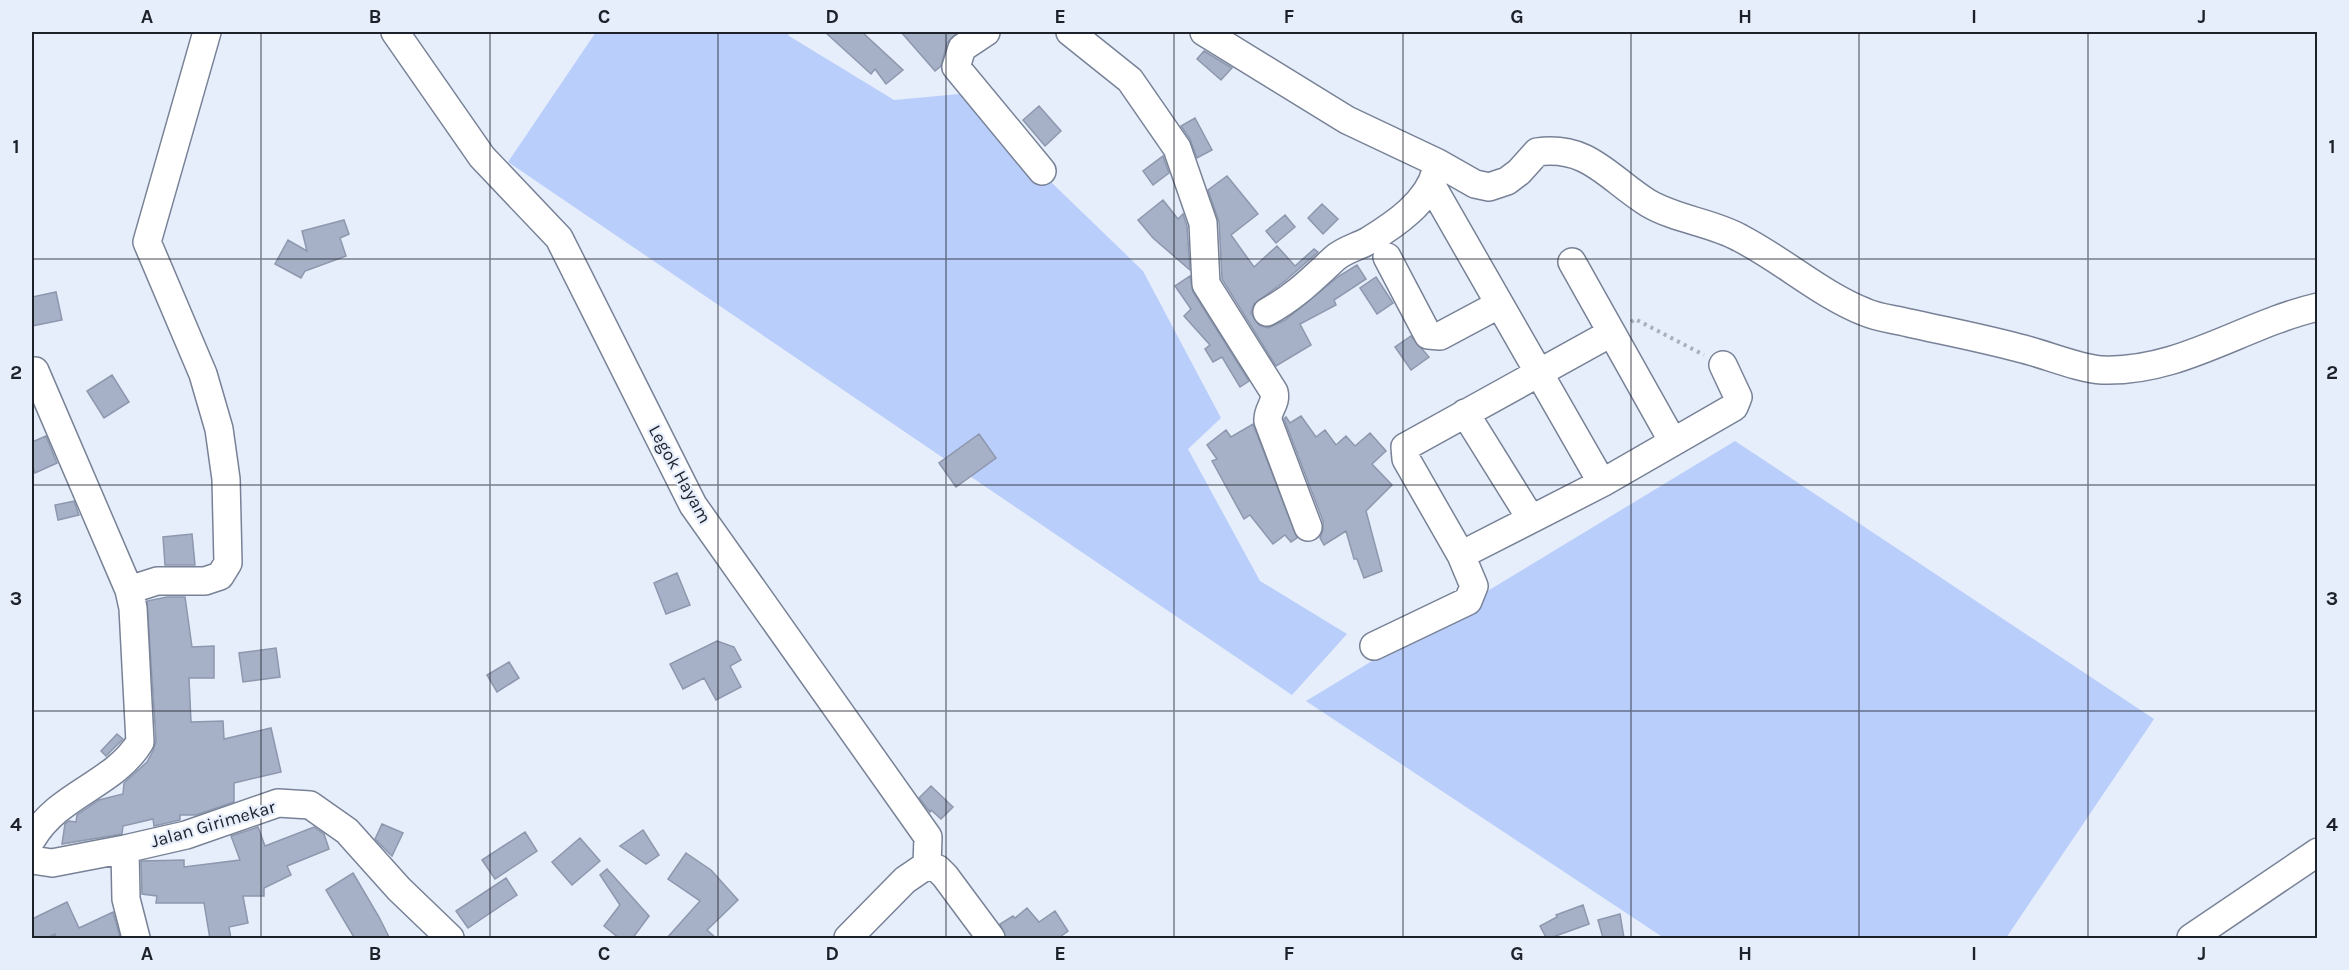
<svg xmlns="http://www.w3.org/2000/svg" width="2349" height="970" viewBox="0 0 2349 970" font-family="Karla,sans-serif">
<rect width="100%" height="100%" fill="#e6edfb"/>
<!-- green -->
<path fill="#b9cefb" d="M596,32H787L789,36L894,100L960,94L1143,271L1221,418L1188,449L1260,581L1347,634L1292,695L508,162Z
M1735,441L2154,719L2006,938H1664L1306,701Z"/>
<!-- building -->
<path fill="#a6b1c7" stroke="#8d97ad" stroke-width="1.5" d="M825,32H862L903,70L886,84L875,69L871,74Z
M901,32H958L947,43L941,66L935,71Z
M1204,51L1232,68L1221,80L1197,59Z
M1039,106L1061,131L1045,146L1023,120Z
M1195,118L1212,150L1197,158L1190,139L1181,126Z
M1163,156L1169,173L1153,185L1143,171Z
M1227,176L1258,214L1231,235L1254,267L1277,246L1295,266L1314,249L1318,252L1285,281L1254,304L1251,313L1259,325L1268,328L1285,320L1339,276L1357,265L1366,279L1334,300L1336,305L1300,324L1311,345L1276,366L1222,279L1219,222L1208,190Z
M1163,200L1178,219L1183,214L1187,226L1190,270L1153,238L1138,220Z
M1322,204L1338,219L1323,234L1308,218Z
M1285,215L1295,227L1276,243L1266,231Z
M344,220L349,234L340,238L346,256L305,271L301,278L275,264L288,240L307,251L302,231Z
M1190,276L1193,292L1249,381L1240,387L1222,357L1213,362L1205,349L1210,345L1184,316L1191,309L1175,286Z
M1376,277L1393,303L1377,314L1360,288Z
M56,292L62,320L32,326V297Z
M1411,336L1429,357L1411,370L1395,347Z
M112,375L129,402L104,418L87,391Z
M1301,416L1316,437L1325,430L1336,445L1346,436L1355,446L1370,433L1386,451L1372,464L1392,485L1366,511L1382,571L1364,578L1357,559H1354L1346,531L1324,545L1320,538L1323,530V521L1284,419L1286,417L1290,423Z
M1253,424L1297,538L1291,542L1285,535L1273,544L1250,515L1244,519L1212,461L1217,459L1207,445L1226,430L1231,437Z
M979,434L996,458L956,487L939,463Z
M46,436L57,463L35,473L32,464V442Z
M74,501L79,515L58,520L55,505Z
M192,534L195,565H165L163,537Z
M677,573L690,605L666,614L654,583Z
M167,597H185L192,647L214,646V678H189L191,722L223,721L224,739L271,728L281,772L234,783V802L196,815H180V820L154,826L153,819L123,826L122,834L62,844L65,824L69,821L76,822L77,815L99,800L123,794L124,783L147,762L153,751L156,741L147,601Z
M717,641L734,647L741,660L730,666L741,687L716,700L704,678L683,689L670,664Z
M276,648L280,677L243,682L239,653Z
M509,662L519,678L497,692L487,675Z
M117,734L123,739L106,756L101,751Z
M931,786L953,807L941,819L931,810L930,812L919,798Z
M382,824L403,833L392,856L375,839Z
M258,827L265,846L314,827L324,834L329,849L287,866L291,875L264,888V896H243L248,923L229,927L231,939H210L204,903H156L157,896L142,894L141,861L184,860V867L240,860L231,836Z
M643,830L659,855L646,864L620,846Z
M525,832L537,851L495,879L482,860Z
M580,838L600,861L572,885L552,862Z
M686,853L711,870L738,900L707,930L717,939H666L700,901L668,879Z
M607,869L649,916L632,939H620L604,926L620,905L600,875Z
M353,873L379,917L390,939H355L326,890Z
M506,878L517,895L468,928L456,911Z
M67,902L79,928L113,912L120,937L57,939L55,934L44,939H32V919Z
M1583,905L1589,924L1547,939L1540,926L1557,917L1556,915Z
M1027,908L1039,922L1055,911L1068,931L1057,939H1006L1000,924L1013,916L1015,918Z
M1620,914L1624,938H1603L1598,920Z"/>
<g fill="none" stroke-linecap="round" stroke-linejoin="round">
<!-- minor casing -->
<g stroke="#788297" stroke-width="30">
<path id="minor" d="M395,32L482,157L559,238L693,505L928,837L927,865
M986,32L962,48L956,67L1042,171
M1070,32L1130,80L1177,148L1203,223L1206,284L1274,392C1277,404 1267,409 1268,421L1308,527
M1204,32L1347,120L1438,163L1475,184L1489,187L1507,181L1519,172L1537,152C1589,145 1608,178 1648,203C1677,220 1711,222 1740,238C1783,260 1820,294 1865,312C1878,318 1894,319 1909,323C1945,331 1982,338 2019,348C2042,353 2079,369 2102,370C2180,373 2244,324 2318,307
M1432,186L1602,483
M1387,257L1428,335L1440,336L1498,305
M1572,262L1673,442
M1267,312C1296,296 1311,280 1335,258C1344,250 1357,247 1368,241C1394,225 1429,202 1436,170
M32,373L35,371L129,590
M1465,413L1531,519
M1461,555L1602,483L1734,407L1738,397L1723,365
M1374,646L1468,601L1474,586L1461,555L1406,459L1405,447L1611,333
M32,839C59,793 114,785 140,742L133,608L129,590L157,581H205L220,576L228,563L226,479L219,429L203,374L147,242L207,32
M125,849L126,899L136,938
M32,860L52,863L125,849L186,835L278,803L310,805L347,831L399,889L450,938
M927,865L938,869L945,876L991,938
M848,938L905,880L927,865
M2191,938L2318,852"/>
</g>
<!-- path -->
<path stroke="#a9afbb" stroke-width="4" stroke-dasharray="3 4.5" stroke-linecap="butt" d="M1631,322L1635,319L1704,355"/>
<!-- minor -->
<use href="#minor" stroke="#fff" stroke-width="27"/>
</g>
<!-- grid -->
<path fill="none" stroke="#1d2129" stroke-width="1.5" stroke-opacity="0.55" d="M261,32V938M490,32V938M718,32V938M946,32V938M1174,32V938M1403,32V938M1631,32V938M1859,32V938M2088,32V938M32,259H2318M32,485H2318M32,711H2318"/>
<g text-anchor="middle" stroke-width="4.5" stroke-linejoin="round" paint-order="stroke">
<!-- street labels -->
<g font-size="18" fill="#1d2129" stroke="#e6edfb">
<text transform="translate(680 474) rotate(61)" y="6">Legok Hayam</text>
<text transform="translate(213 824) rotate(-16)" y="6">Jalan Girimekar</text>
</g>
</g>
<!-- border -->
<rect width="2349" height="970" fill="none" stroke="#e6edfb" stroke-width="66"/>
<rect x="33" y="33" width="2283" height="904" fill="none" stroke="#1d2129" stroke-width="2"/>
<g font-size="20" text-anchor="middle" font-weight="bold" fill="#1d2129">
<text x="147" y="23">A</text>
<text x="375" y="23">B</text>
<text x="604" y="23">C</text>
<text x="832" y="23">D</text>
<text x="1060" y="23">E</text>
<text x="1289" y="23">F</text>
<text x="1517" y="23">G</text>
<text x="1745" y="23">H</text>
<text x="1974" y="23">I</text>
<text x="2202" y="23">J</text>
<text x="16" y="153">1</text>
<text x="2332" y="153">1</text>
<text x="16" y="379">2</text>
<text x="2332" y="379">2</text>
<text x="16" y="605">3</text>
<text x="2332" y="605">3</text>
<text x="16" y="831">4</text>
<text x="2332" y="831">4</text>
<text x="147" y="960">A</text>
<text x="375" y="960">B</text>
<text x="604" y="960">C</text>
<text x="832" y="960">D</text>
<text x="1060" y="960">E</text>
<text x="1289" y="960">F</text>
<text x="1517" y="960">G</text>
<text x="1745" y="960">H</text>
<text x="1974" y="960">I</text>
<text x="2202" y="960">J</text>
</g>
</svg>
